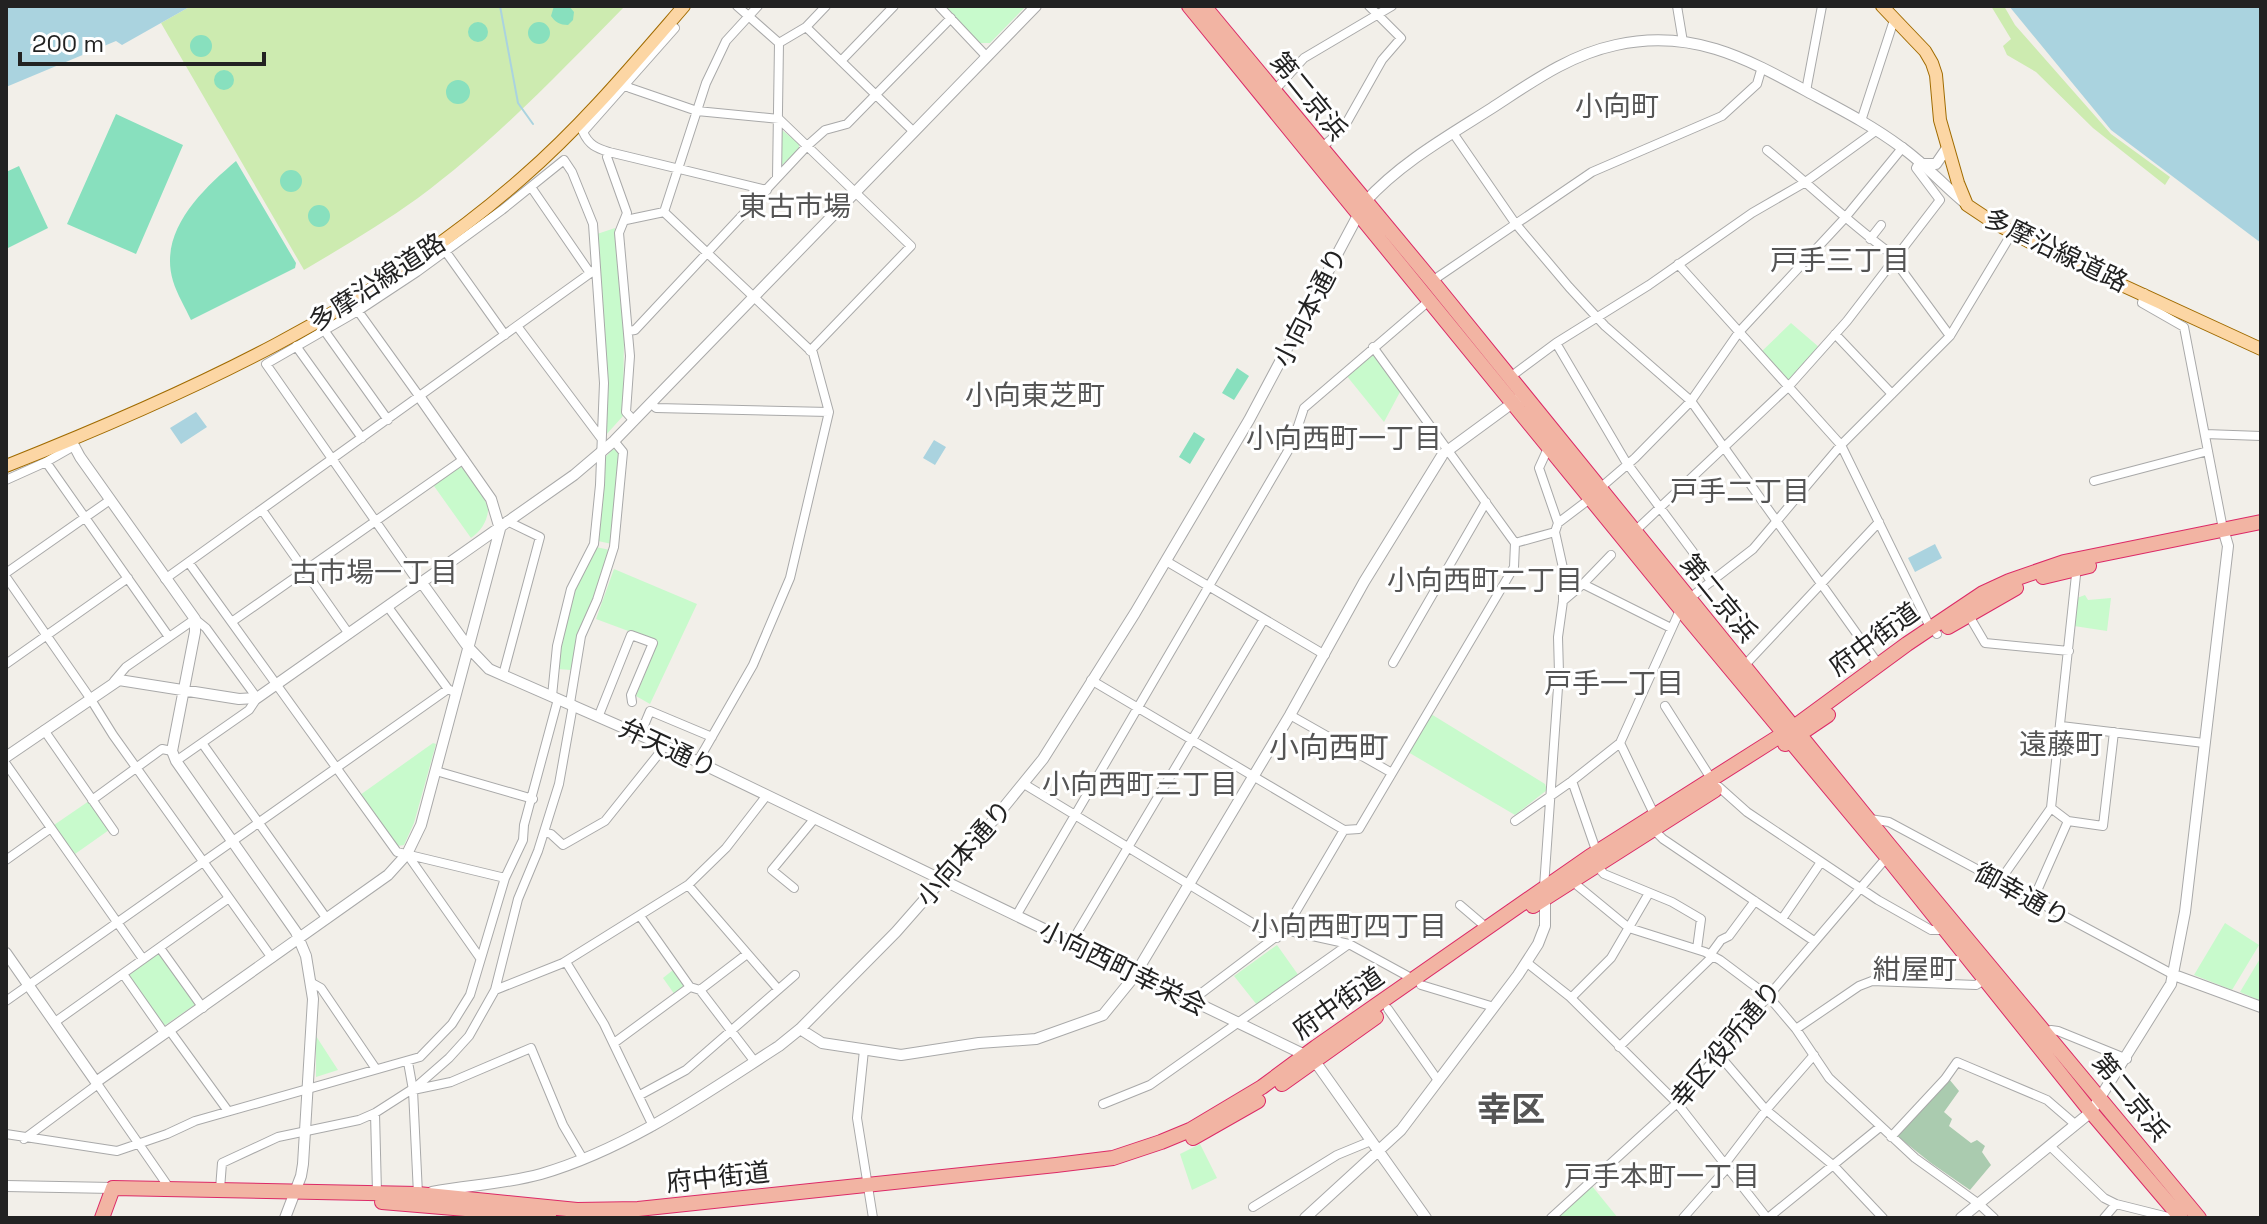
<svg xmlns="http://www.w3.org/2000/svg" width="2267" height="1224" viewBox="0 0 2267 1224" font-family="'Space Grotesk','Noto Sans JP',sans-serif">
<rect width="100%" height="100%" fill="#f2efe9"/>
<!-- grass -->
<path fill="#cdebb0" d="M191,6H625C559,73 494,142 418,198C382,224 343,247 304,270L161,23Z
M1991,6H2004L2015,25L2111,134L2170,177L2165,185L2093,128L2036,72L2007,55L2003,46L2011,39Z"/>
<!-- cemetery -->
<path fill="#aacbaf" d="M1949,1079L1959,1091L1944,1112L1952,1119L1949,1126L1971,1143L1977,1140L1985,1146L1982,1152L1991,1165L1970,1190L1931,1163L1896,1135Z"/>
<!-- park -->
<path fill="#c8facc" d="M944,6H1026L990,43H978Z
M782,130L799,144V149L781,166L780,131Z
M615,228L624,335L623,416L605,436L597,234Z
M1791,323L1820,348L1789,383L1761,352Z
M1369,355H1374L1400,392L1384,422L1346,375Z
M613,449L621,453L612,544L598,541L602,461Z
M460,466C467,472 489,501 488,511C487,522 480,532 471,538L434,486L435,483Z
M596,547L610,550C598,590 581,629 571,670L558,669L560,646L573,590Z
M614,569L697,604L650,704L636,696L658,642L596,619Z
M2085,595L2088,600L2111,598L2107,631L2074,626L2077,598Z
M1431,714L1545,784L1547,790L1515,815L1408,752Z
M433,743L436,744L414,823L404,845L397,846L360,795Z
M89,801L109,830L75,854L54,825Z
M2225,923L2259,945L2232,990L2194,975Z
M1277,945L1299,976L1257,1005L1234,976Z
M160,952L196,1004L164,1026L127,975Z
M2261,957V1001L2240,992Z
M673,970L686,986L675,995L663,978Z
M316,1036L338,1070L316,1077Z
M1200,1144L1217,1178L1192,1190L1180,1154Z
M1592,1186L1618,1218H1557Z"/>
<!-- pitch -->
<path fill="#88e0be" d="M554,6H569L574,12L573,20L568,25C560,25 555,22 551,16Z
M468 32a10 10 0 1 1 20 0a10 10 0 1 1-20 0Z
M528 33a11 11 0 1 1 22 0a11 11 0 1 1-22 0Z
M190 46a11 11 0 1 1 22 0a11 11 0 1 1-22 0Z
M214 80a10 10 0 1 1 20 0a10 10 0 1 1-20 0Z
M446 92a12 12 0 1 1 24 0a12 12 0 1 1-24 0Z
M116,114L183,145L136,254L67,224Z
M236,161L296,263L295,268L191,320C185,307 177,294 173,281C158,231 202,190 236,161Z
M19,166L48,228L6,249V172Z
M280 181a11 11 0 1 1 22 0a11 11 0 1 1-22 0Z
M308 216a11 11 0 1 1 22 0a11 11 0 1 1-22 0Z
M1237,368L1249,376L1234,400L1222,393Z
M1194,432L1205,439L1190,464L1179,457Z"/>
<!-- water -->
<path fill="#aad3df" d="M6,6H191L122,45L116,41L6,87Z
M2009,6H2259L2261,8V243L2111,130Z
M196,412L207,427L181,444L170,428Z
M934,440L946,447L935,465L923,458Z
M1935,544L1942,558L1915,572L1908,558Z"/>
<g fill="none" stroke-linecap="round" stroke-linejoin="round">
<!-- stream -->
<path stroke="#aad3df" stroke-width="2" d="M500,6L518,103L533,124"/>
<!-- minor casing -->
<g stroke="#a9a9a9" stroke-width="10">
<path id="minor" d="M737,6L779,43L777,178
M939,6L987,57
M1677,6L1683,42
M806,27L914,132
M675,28L583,132C589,145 596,148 609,152L767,190
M779,43L806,27L826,6
M841,61L894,6
M625,85L630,88L697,111L779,119L911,246L810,351
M1274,91L1304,58L1392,6
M1806,91L1822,6
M1861,121L1894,20
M1453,133L1515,223L1569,287L1605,326L1691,401L1879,665
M1321,148L1343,129L1382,60L1401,38L1369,6
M1767,150C1811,185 1850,225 1897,258L1898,265L1950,336
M609,152L607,157L627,213L619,233L630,356L626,412L634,421
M531,187L590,273
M664,212L706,83L717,60L726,41L758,6
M626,220L664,212L813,353L829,412L790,578L753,665L698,761
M1870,239L1881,225
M446,252L505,335
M1678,264L1841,445L1928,623L1937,634
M1432,281L1592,172L1722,116L1757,84L1762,67
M2144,293L2142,303L2184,327L2223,529
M358,311L419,396
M517,326L601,438
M324,330L388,420
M628,331L635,330L807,146L825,130L847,124L951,18
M1835,334L1892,394
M1556,343L1626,462L1693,552L1711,582
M296,346L362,438
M1509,378L1556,343L1649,285L1752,213L1804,183L1877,130
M651,403L656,408L829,412
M2205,434L2261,436
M46,462L169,637
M6,480L46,462L74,446
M2094,481L2208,451
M1599,489L1635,458L1691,401L1739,332L1844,219L1903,147
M262,510L349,634
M1558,523L1591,498
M1634,532L1789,386L1847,321L1940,200L1916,168L1920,161
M1515,543L1555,532
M1166,561L1325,655
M189,563L397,852L505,878
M6,573L110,500
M6,577L90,698L113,735L272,958
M165,579L596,269
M1583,584L1611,555
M420,585L266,364L358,311L417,272L502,210L564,160L572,172L593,224L604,383L600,485L594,544L571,589L557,646L552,696
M1563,601L1583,584L1671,628
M388,607L448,689L452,691
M1968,614L1985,643L2069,651
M233,621L464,459
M1393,663L1486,502
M6,664L128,578
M1744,666L1879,522
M503,675L540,537L507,521
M1091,680L1344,830L1359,829L1514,567L1515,543L1373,347
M114,681L126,667L195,619L206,628L257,698L249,710L176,761
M570,703L581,636L597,600L614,547L623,452L614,441
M1665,706L1712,780
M599,715L631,635L653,643L631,695L632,702
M1290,715L1392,773
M2061,726L2204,743
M44,730L114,831
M640,735L650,711L712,737
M202,743L327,919
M1620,743L1655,816
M6,764L143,959
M436,771L533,799
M1572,781L1597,853
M1024,784L1277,938
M1719,787L1747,812L1878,900L1931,930H1943
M92,800L162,749L172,751
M1870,819L1889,822L2174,975
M1515,821L1572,781L1620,743L1681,608L1695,594L1753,549L1841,445L1950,336L2012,233
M2068,821L2103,826L2114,732
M1654,830L1663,839L1814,941
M544,832L551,834L563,845L605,821L665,746
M407,854L480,958
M6,860L51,828
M1597,866L1604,874L1672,902L1701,919L1697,949
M1573,882L1629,928L1705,952L1720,960L1768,996L1796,1029L1829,1078L1915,1158L1979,1204L1994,1218
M1999,882L2051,808L2076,575L2075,569
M688,885L778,989
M1544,887L1559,673L1558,637L1563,601V568L1555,532L1558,523L1539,468L1549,446
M794,888L772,870L815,818
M2033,900L2068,821L2051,808
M1460,905L1487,928
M640,916L690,987L700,990L755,1062
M1016,916L1292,444L1304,408L1430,300
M1782,919L1821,862
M1285,930L1349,944L1413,979
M1071,943L1264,619
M160,948L203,1008
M1710,955L1721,940L1729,936L1755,901
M566,962L604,1024L653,1126
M1526,962L1569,996L1677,1103L1767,1218
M123,974L165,1034
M312,983L321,988L376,1069
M1421,985L1494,1007
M495,990L563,963L688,885L726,848L767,795
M700,990L747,954
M1571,998L1611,958L1649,893
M6,1001L448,689
M1191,1001L1285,930L1344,830
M1388,1009L1437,1079
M55,1022L229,898
M1796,1029L1859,986L1872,981L1976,985L1984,980
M170,1031L228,1111
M2048,1033L2051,1030L2058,1031L2127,1059
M614,1043L690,987
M1619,1047L1713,956
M864,1050L857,1118L873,1218
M1719,1055L1766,1110L1834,1166L1883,1218
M408,1062L413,1090L418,1194
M96,1082L170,1189
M413,1090L451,1082L531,1048L563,1125L583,1159
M640,1095L686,1070L795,975
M1103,1104L1150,1085L1349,944
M375,1113L377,1193
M6,1134L117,1151L167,1134L195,1121L420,1057L452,1024L470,995L505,878L523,840L524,825L558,699
M1891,1137L1945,1079L1957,1062L2047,1100L2076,1125
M24,1139L98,1084
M2050,1146L2104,1198L2116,1204
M1724,1165L1766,1110L1814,1055
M220,1189L222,1163L278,1137L359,1120L375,1113L417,1086L449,1058L469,1036L495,990L518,899L538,851L559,784L573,705
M1253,1207L1337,1155L1371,1141
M1551,1218L1677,1103L1887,857
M1683,1218L1727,1168
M1768,1218L1880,1127
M2104,1218L2116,1204L2172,1218L2178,1214"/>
</g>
<!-- tertiary casing -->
<g stroke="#a9a9a9" stroke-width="12">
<path id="tertiary" d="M1923,164H1936L1947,148
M71,440L80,457L195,619V632L172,751L176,761L296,932L306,956L313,999L303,1164L301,1176L285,1218
M422,583L468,647L489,669L665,746L1305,1055L1319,1067L1426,1218
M6,757L119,680L239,699L257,698L574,475L614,441L1036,6
M6,953L96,1082L388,875L407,854L421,825L500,529L491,499L419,396
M2174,975L2261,1007
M800,1029L822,1043L901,1055L979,1043L1036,1039L1103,1015L1133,978L1290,715L1364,582L1443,454L1518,399
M6,1186L113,1188
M432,1192C468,1185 505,1184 541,1174C629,1148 703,1095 779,1046L800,1029L896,932L982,834L1043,759L1135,613L1249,420L1365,202C1400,163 1448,136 1492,108C1532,82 1569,55 1616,45C1693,28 1747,59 1812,94C1842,110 1873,126 1901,147C1924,163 1943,185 1965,203
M1305,1218L1401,1130L1518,975L1538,944L1545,926V893
M1961,1218L2091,1112L2171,984L2185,912L2228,546L2223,529"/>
</g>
<!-- primary casing -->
<g stroke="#a06b00" stroke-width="14">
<path id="primary" d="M1882,6L1925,51L1932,63L1936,75L1940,120L1958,183L1967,205L1991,221L2039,247L2261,349
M6,466C190,393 372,310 522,178C582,126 633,65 684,6"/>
</g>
<!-- trunk casing -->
<g stroke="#dc2a67" stroke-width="16">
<path id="trunk" d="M1189,6L1688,618L1887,857L2091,1112L2181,1218
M1204,6L1432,281L1889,845L2199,1218
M2043,577L2089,566
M1948,627L2016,588
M1785,744L1828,715
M1533,906L1715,790
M1282,1084L1376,1017
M1193,1138L1258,1101
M382,1202L549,1216
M102,1218L113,1188L418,1194L577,1210L638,1209L1056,1165L1113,1158L1161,1142L1190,1130L1262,1087L1316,1047L1589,857L1794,727L1907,644L1983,593L2009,581L2064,562L2261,522"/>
</g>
<!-- minor -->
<use href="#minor" stroke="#fff" stroke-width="8"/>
<!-- tertiary -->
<use href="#tertiary" stroke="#fff" stroke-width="10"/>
<!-- primary -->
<use href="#primary" stroke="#fcd6a4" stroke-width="12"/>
<!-- trunk -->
<use href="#trunk" stroke="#f2b4a3" stroke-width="14"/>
</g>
<g text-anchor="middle" stroke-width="6" stroke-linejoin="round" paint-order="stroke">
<!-- street labels -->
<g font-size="26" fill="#222" stroke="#fff">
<text transform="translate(1309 96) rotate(51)" y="9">第二京浜</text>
<text transform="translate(2056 250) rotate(26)" y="9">多摩沿線道路</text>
<text transform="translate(377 282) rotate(-33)" y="9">多摩沿線道路</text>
<text transform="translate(1310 307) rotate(-63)" y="9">小向本通り</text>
<text transform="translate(1719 598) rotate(51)" y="9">第二京浜</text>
<text transform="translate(1874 639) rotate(-36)" y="9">府中街道</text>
<text transform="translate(668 748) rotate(25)" y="9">弁天通り</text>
<text transform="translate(964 853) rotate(-49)" y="9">小向本通り</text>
<text transform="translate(2022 895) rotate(29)" y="9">御幸通り</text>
<text transform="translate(1123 968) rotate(26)" y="9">小向西町幸栄会</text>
<text transform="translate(1338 1003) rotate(-35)" y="9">府中街道</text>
<text transform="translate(1726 1044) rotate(-50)" y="9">幸区役所通り</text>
<text transform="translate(2131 1097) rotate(51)" y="9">第二京浜</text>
<text transform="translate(718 1177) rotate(-6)" y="9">府中街道</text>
</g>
<!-- neighbourhood labels -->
<g font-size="28" fill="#555" stroke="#fff">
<text x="1617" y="116">小向町</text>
<text x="795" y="216">東古市場</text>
<text x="1840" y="270">戸手三丁目</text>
<text x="1035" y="405">小向東芝町</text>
<text x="1344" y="448">小向西町一丁目</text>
<text x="1740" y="501">戸手二丁目</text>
<text x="374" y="582">古市場一丁目</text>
<text x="1485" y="590">小向西町二丁目</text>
<text x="1614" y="693">戸手一丁目</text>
<text x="2061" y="754">遠藤町</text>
<text x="1140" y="794">小向西町三丁目</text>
<text x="1349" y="936">小向西町四丁目</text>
<text x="1915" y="979">紺屋町</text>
<text x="1662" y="1186">戸手本町一丁目</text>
</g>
<!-- quarter labels -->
<g font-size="30" fill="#555" stroke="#fff">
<text x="1329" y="758">小向西町</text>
</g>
<!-- district labels -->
<g font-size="34" font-weight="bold" fill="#555" stroke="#fff">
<text x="1511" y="1121">幸区</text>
</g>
</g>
<!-- border -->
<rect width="2267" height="1224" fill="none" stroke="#222222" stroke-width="16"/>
<!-- scale -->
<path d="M20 52v12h244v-12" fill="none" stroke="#222222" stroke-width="4"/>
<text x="32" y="52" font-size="24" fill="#222222" stroke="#ffffff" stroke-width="6" paint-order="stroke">200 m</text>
</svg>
